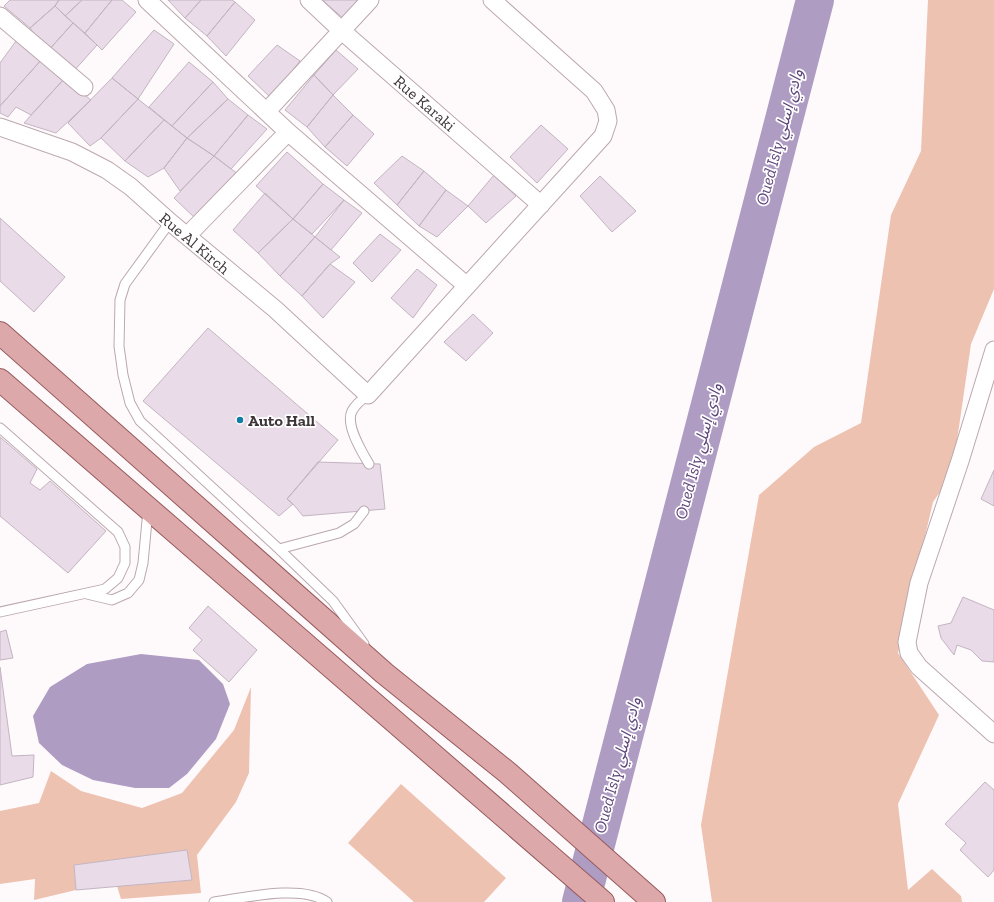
<svg xmlns="http://www.w3.org/2000/svg" width="994" height="902" viewBox="0 0 994 902" font-family="'Zilla Slab','Noto Sans Arabic',serif">
<rect width="100%" height="100%" fill="#fefafb"/>
<!-- green -->
<path fill="#eec2b1" d="M928,0H994V289L971,344L952,475L933,502L898,653L939,715L898,804L908,890L932,869L961,896L962,902H712L701,825L759,495L814,447L861,423L891,215L921,151Z
M251,687L249,773L236,802L197,855L201,893L121,899L117,886L192,880L187,850L74,865L76,890L34,900L35,879L0,884V811L39,803L51,771L81,791L142,808L182,793L234,730Z
M401,784L506,878L484,902H414L348,843Z"/>
<!-- water -->
<path fill="#ae9cc3" d="M141,654L199,660L223,684L230,704L216,739L187,774L169,788H135L93,780L62,765L39,743L33,716L50,687L87,664Z"/>
<g fill="none" stroke-linecap="round" stroke-linejoin="round">
<!-- river -->
<path stroke="#ae9cc3" stroke-width="38" d="M581,902L815,0"/>
</g>
<!-- building -->
<path fill="#e9dbe7" stroke="#c3b4c1" d="M10,0H59L55,6L30,28L4,6Z
M59,0H82L65,16L55,6Z
M82,0H112L85,33L65,16Z
M112,0H122L136,12L102,50L85,33Z
M168,0H201L185,18Z
M201,0H232L235,2L207,36L185,18Z
M322,0H359L343,18Z
M235,2L255,20L226,56L207,36Z
M55,6L73,23L47,52L30,28Z
M73,23L97,45L73,72L47,52Z
M154,30L174,44L138,99L112,78Z
M16,41L43,58L0,106V63Z
M277,45L300,61L271,98L248,76Z
M336,50L358,69L333,95L314,75Z
M43,58L64,79L31,115L16,107L8,117L0,113V106Z
M189,62L213,82L172,126L149,107Z
M314,75L333,95L307,127L285,110Z
M112,78L138,99L101,138L90,146L68,123Z
M64,79L91,100L56,133L24,123Z
M213,82L228,99L187,138L172,126Z
M333,95L353,115L325,147L307,127Z
M138,99L164,120L125,161L101,138Z
M228,99L248,115L214,156L187,138Z
M248,115L267,129L231,169L214,156Z
M353,115L374,134L347,166L325,147Z
M164,120L187,138L164,168L148,177L125,161Z
M541,125L568,149L537,183L510,157Z
M187,138L214,156L180,191L164,168Z
M287,152L323,184L293,219L256,186Z
M214,156L238,174L198,221L174,198Z
M402,156L424,171L397,205L374,183Z
M424,171L446,190L419,226L397,205Z
M494,175L516,196L486,223L468,206Z
M600,176L636,211L612,232L580,196Z
M323,184L344,200L312,234L293,219Z
M446,190L468,206L437,237L419,226Z
M265,193L293,219L258,253L233,230Z
M344,200L362,213L331,250L315,237Z
M0,218L65,277L34,312L0,281Z
M293,219L315,237L280,276L258,253Z
M380,234L401,250L372,282L353,263Z
M315,237L340,257L330,264L302,296L280,276Z
M330,264L355,282L323,318L302,296Z
M417,269L437,285L413,318L391,298Z
M473,314L493,333L466,361L444,342Z
M208,328L338,440L287,499L293,504L279,516L143,401Z
M0,437L37,469L30,483L40,490L50,481L106,531L68,573L0,516Z
M318,462L380,464L385,509L303,516L293,504L287,499Z
M994,470V506L981,499Z
M963,597L994,610V662L982,661L971,650L957,645L954,655L941,638L938,626L951,623Z
M208,606L257,650L229,682L193,650L202,640L189,628Z
M6,630L13,658L0,660V632Z
M0,667L12,756L34,755L33,777L0,785Z
M985,782L994,790V870L988,877L960,850L966,843L945,824Z
M187,850L192,880L76,890L74,865Z"/>
<g fill="none" stroke-linecap="round" stroke-linejoin="round">
<!-- lane casing -->
<g stroke="#bba8af" stroke-width="11">
<path id="lane" d="M170,222L125,284L120,300L119,346L123,375L130,403L140,421L279,549L333,601L364,644
M368,395C362,399 356,404 352,411C345,425 362,452 369,464
M0,428L118,532L125,547V563L118,578L105,589L0,612
M279,549L339,533L354,524L364,511
M87,594L112,600L128,593L139,580L143,563L148,510
M214,902C244,898 301,884 327,902"/>
</g>
<!-- street casing -->
<g stroke="#bba8af" stroke-width="19">
<path id="street" d="M147,0L288,132L467,286
M309,0L342,31L541,205
M0,16L84,87
M267,111L370,0
M0,127L72,152L107,170L131,187L170,222L275,309L368,395L603,136L608,121L606,110L594,91L492,0
M187,236L288,132
M994,350L960,461L919,583L907,642L909,653L919,667L994,734"/>
</g>
<!-- primary casing -->
<g stroke="#965a5c" stroke-width="24">
<path id="primary" d="M0,333L384,673L508,773L654,902
M0,380L603,902"/>
</g>
<!-- lane -->
<use href="#lane" stroke="#fff" stroke-width="9"/>
<!-- street -->
<use href="#street" stroke="#fff" stroke-width="17"/>
<!-- primary -->
<use href="#primary" stroke="#dda8a9" stroke-width="22"/>
</g>
<!-- markers -->
<circle fill="#127ca6" stroke="#fff" stroke-width="1.5" cx="240" cy="420" r="4"/>
<g text-anchor="middle" stroke-width="3.5" stroke-linejoin="round" paint-order="stroke">
<!-- street labels -->
<g font-size="16" fill="#3d3538" stroke="#fff">
<text transform="translate(425 103) rotate(41)" y="6">Rue Karaki</text>
<text transform="translate(195 243) rotate(40)" y="6">Rue Al Kirch</text>
</g>
<!-- poi labels -->
<g font-size="16" font-weight="bold" fill="#3d3538" stroke="#fff" text-anchor="start">
<text x="248" y="426">Auto Hall</text>
</g>
<!-- water labels -->
<g font-size="17" font-style="italic" fill="#60477b" stroke="#fff">
<text transform="translate(779 137) rotate(-75)" y="6">Oued Isly وادي إسلي</text>
<text transform="translate(698 451) rotate(-75)" y="6">Oued Isly وادي إسلي</text>
<text transform="translate(617 765) rotate(-75)" y="6">Oued Isly وادي إسلي</text>
</g>
</g>
</svg>
